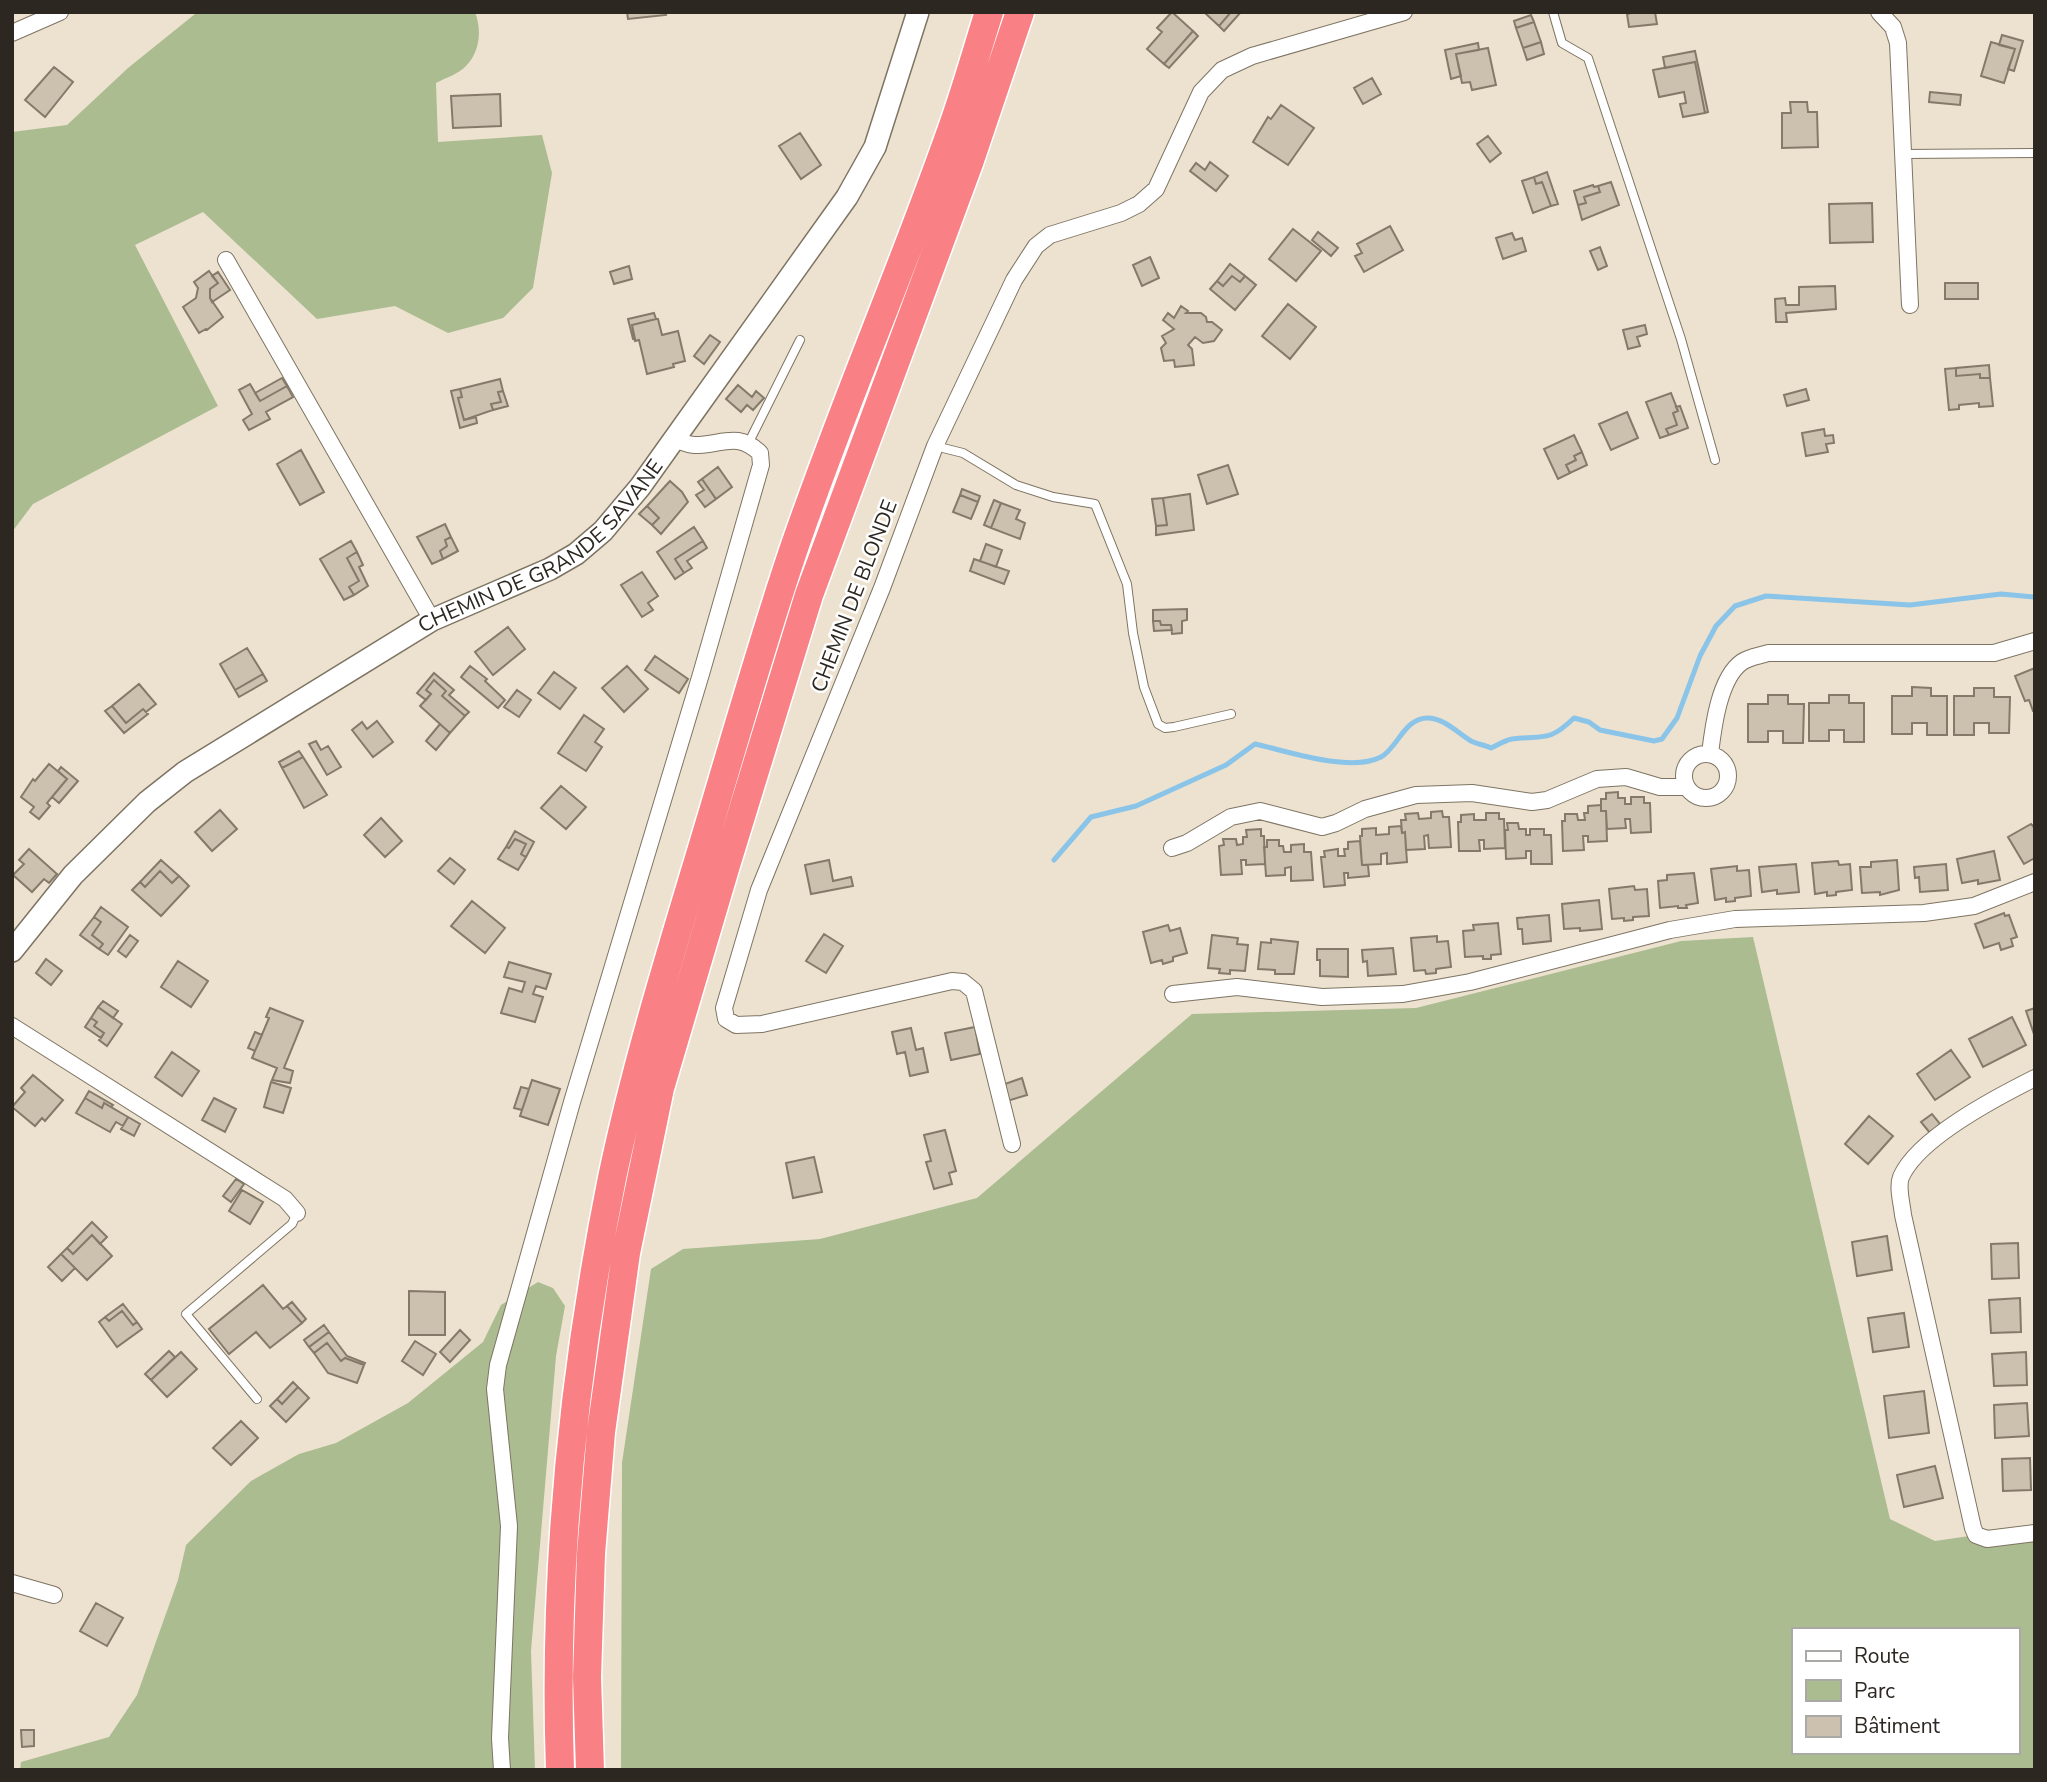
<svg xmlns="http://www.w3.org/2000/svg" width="2047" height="1782" viewBox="0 0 2047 1782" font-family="'Nunito Sans',sans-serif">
<rect width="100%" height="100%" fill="#ede2cf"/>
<!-- green -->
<path fill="#abbc90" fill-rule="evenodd" d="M208,12H475C482,30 480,52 466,66C459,74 445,78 436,83L438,142L542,135L552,173L533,288L503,318L448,333L395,306L317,319L203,212L135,245L218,406L33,504L12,532V132L67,125L128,68L195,14Z
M1753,937L1890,1519L1935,1541L1976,1535L2035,1532V1770H621L622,1463L651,1269L683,1249L820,1239L977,1198L1192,1014L1416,1008L1681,941ZM1793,1630H2017V1752H1793Z
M538,1282L553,1288L565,1306L556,1356L531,1651L535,1770H20L21,1762L109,1737L137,1695L178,1580L186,1545L251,1481L299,1454L336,1443L408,1403L483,1342L501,1305Z"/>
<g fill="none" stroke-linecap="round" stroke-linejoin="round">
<!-- stream -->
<path stroke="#8ac4e8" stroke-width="5" d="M1054,860L1091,817L1136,806L1226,765L1255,744C1287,751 1350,773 1381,757C1398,748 1404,717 1429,718C1445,719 1458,733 1471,741C1477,744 1485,745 1491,748C1498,745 1505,740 1512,739C1544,735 1548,743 1574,718L1589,722L1600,730L1654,741L1662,739L1677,718L1700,656L1716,626L1735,606L1766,596L1910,605L2001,594L2035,597"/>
</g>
<!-- building -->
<path fill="#ccc1ae" stroke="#847a69" stroke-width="2" d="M627,12H665L666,15L628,19Z
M1172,12L1193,31L1164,64L1147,49L1162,32L1157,28Z
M1204,12H1231L1219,26Z
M1231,12H1241L1224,31L1219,26Z
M1635,12H1655L1657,24L1629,27L1627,14Z
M1531,15L1534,22L1516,28L1514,21Z
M1534,22L1541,42L1523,48L1516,28Z
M1193,31L1198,36L1169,68L1164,64Z
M2002,35L2023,41L2014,71L2008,69L2015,49L1999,45Z
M1541,42L1544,54L1527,60L1523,48Z
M1991,42L2015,49L2004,83L1981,76Z
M1478,43L1479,50L1456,54L1461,76L1451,79L1445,50Z
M1488,48L1496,85L1472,90L1470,82L1462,83L1456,54Z
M1695,51L1708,112L1705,113L1695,62L1665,68L1663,57Z
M1695,62L1705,113L1683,117L1680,104L1686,103L1684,92L1659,97L1653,70Z
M54,67L73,82L45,117L25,100Z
M1372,78L1381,94L1363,104L1354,88Z
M1930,92L1961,95L1960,105L1929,102Z
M500,94L501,126L453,128L451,96Z
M1790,102H1807L1808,112H1817L1818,147L1782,148V113H1791Z
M1281,105L1314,128L1288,165L1253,142L1268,117L1271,119Z
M800,133L821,165L801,179L779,146Z
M1488,136L1501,153L1490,162L1477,144Z
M1210,162L1228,176L1216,191L1190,171L1196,163L1205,170Z
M1547,172L1558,204L1551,206L1542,182L1536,184L1534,177Z
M1534,177L1536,184L1542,182L1551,206L1533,213L1522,181Z
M1611,182L1619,205L1582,220L1578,205L1586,203L1584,197L1600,192L1598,186Z
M1593,185L1594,187L1598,186L1600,192L1584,197L1586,203L1578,205L1574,191Z
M1872,203L1873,242L1830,243L1829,204Z
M1390,226L1403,250L1364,272L1355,256L1362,253L1357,244Z
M1293,229L1321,251L1296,281L1269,259Z
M1318,232L1338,248L1331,256L1312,240Z
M1512,233L1515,240L1522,238L1526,251L1503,259L1496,238Z
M1600,247L1607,266L1598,270L1590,251Z
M1150,257L1159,278L1142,286L1133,265Z
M1230,264L1245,276L1240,282L1232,276L1223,286L1217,281Z
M629,266L632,279L614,284L610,272Z
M209,271L218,283L210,289V298L223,317L207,330L206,329L199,333L183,307L196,298L198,288L194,282Z
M218,272L230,290L212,302L210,298V289L218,283L212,276Z
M1232,276L1240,282L1245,276L1256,285L1235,310L1210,289L1217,281L1223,286Z
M1945,283H1978V299H1945Z
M1835,286L1836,309L1786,313L1787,322H1776L1775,299L1785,298L1786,305H1799V287Z
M1288,304L1316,327L1290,359L1262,336Z
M1181,306L1188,311L1186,313H1201L1206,317L1207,322H1212L1222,330L1214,341L1203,343L1195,337L1188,345L1192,349L1194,365L1175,367L1174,360L1164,361L1161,348L1166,343L1162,336L1174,329L1163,320L1168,313L1174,318Z
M654,313L656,319L632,325L635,339H633L628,319Z
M656,319H658L662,335L678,331L685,361L673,364L674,367L647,374L639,340L635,341L632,325Z
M1645,325L1647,334L1637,337L1640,346L1628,349L1623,330Z
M710,335L720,342L704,364L694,356Z
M1989,365L1990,378H1980V374L1956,376V368Z
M1956,368V376L1980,374V378H1990L1993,406L1979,407V403L1959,405V409L1949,410L1945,369Z
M282,378L287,386L260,401L255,393Z
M500,379L503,391L498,392L501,402L491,404L493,410L464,420L458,398L462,397L460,389Z
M250,384L260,401L287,386L293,397L266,412L270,419L249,430L243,420L252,414L239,390Z
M738,385L752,397L756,391L764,398L753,410L747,405L741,412L726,399Z
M460,389L462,397L458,398L464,420L476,417L477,423L460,428L451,391Z
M1806,389L1809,400L1787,406L1784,395Z
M503,391L508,406L493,410L491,404L501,402L498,392Z
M1671,393L1678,411L1673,413L1677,425L1666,429L1669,435L1660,438L1646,402Z
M1680,406L1688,428L1669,435L1666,429L1677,425L1673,413L1678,411L1676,407Z
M1627,412L1638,438L1611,450L1599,424Z
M1824,429L1825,436L1833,435L1834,443L1826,444L1828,452L1806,456L1802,433Z
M1574,435L1582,452L1574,456L1576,460L1566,465L1570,473L1558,479L1544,449Z
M301,450L324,492L300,505L277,464Z
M1582,452L1587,465L1570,473L1566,465L1576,460L1574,456Z
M1228,465L1238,494L1207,504L1198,475Z
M718,467L732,487L716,499L702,479Z
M702,479L716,499L705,507L696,495L704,490L698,482Z
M670,481L682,492L688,502L661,534L652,525L659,518L647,506Z
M962,489L980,496L978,502L960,495Z
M1190,494L1194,530L1156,535V526L1167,525L1163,498Z
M960,495L978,502L971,519L953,512Z
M1163,498L1167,525L1156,526L1152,499Z
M994,500L1001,503L991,528L984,525Z
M1001,503L1020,510L1016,519L1025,523L1020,539L991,528Z
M647,506L659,518L652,525L639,514Z
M445,524L451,537L445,540L447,546L440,551L443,559L432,564L417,537Z
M694,527L703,541L675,559L684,573L675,579L657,552Z
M451,537L458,551L443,559L440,551L447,546L445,540Z
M351,541L357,552L347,558L359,581L349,587L354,595L344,600L320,559Z
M703,541L707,548L687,561L692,568L684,573L675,559Z
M986,544L1002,550L996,567L980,561Z
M357,552L363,565L359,567L368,586L354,595L349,587L359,581L347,558Z
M974,559L1009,571L1004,584L970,571Z
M642,572L658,596L648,603L653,610L642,617L621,585Z
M1187,609V620L1182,621V633L1172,634L1171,625H1161L1160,621H1153V610Z
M1153,621H1160L1161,625H1171L1172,630L1154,631Z
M508,627L525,649L493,675L475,652Z
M247,648L263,674L235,690L220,664Z
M655,656L688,679L679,693L645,670Z
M470,666L487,679L485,681L505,700L498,708L461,677Z
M627,666L648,689L624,712L602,688Z
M2035,668V711H2033L2029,700L2025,701L2015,676Z
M554,672L576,688L560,709L538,693Z
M434,673L454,690L449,695L469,712L465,716L442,696L446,691L434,680L426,690L431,694L426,700L417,693Z
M263,674L267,681L239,697L235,690Z
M434,680L446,691L442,696L465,716L450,733L420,706L431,694L426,690Z
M139,684L156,704L146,712L143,709L126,723L112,706Z
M1912,687L1931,688V696H1947V735H1927V723H1912V734H1892V696H1912Z
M1974,688H1994V697H2010L2009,733H1989V723H1974V735H1954V696H1974Z
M517,690L531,700L519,717L504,707Z
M1768,695H1788V704H1804L1803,743H1783V731H1768V742H1748V704H1768Z
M1829,695H1849V703H1864V742H1844V730H1829V741H1809V703H1829Z
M112,706L126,723L143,709L148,714L124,733L105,711Z
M584,715L604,729L595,742L602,747L586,771L558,753Z
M377,721L393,742L373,757L352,730L362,722L367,729Z
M440,724L450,733L436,750L426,741Z
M316,741L321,750L328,746L341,767L327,775L309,744Z
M299,751L303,757L282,768L279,762Z
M303,757L327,795L304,808L282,768Z
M49,764L67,779L47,803L50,806L39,819L30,812L34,807L21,797L33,779L35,781Z
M61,767L78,781L59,803L52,797L67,779L58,771Z
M561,786L586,807L566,829L541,808Z
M1618,792V798H1625V804H1631V797H1644V803H1650L1651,832L1631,833L1630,819H1625L1626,828L1607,829L1606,811H1601V799H1606V793Z
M1601,805V811H1606L1607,841L1588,842V836H1583L1584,850L1563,851L1562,821H1565V814H1577L1578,820H1585L1584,813H1588V806Z
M220,810L237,829L212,851L195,832Z
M1442,811L1443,817H1449L1451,847L1429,848L1428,835L1424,836L1425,849L1406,850L1405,832L1402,833L1401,820H1406L1405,814L1418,813L1419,819L1431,818V812Z
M1486,813H1499V819H1504L1505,848L1484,849V840H1479L1480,851H1459L1458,822H1461V815L1474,814V820H1486Z
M381,818L402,841L385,857L364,835Z
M1507,823H1518L1519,829H1526V835H1530V829H1544V835H1551L1552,864H1531V851H1526V858L1506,859L1505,830H1508Z
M2031,824L2035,828V861L2033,859L2024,864L2008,837Z
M1401,826L1402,833L1405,832L1407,862L1387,864V853L1381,854V864L1362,865L1360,836H1362V829L1376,828V835L1389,834V827Z
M1261,829V836H1264L1265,864L1246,865V860H1241L1242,874L1221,875L1219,846L1224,845L1223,839H1236L1237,845L1243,844V837H1247L1246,830Z
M515,831L534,842L526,857L521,854L526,844L515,839L509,848L506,847Z
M515,839L526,844L521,854L526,857L518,870L498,859L506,847L509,848Z
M1267,840H1279V846H1283L1284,852H1291V845L1304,844V852H1311L1313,880L1291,881V867L1285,868V875L1266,876L1264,847H1267Z
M1360,841L1362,865H1368L1369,876L1348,878V873H1344L1345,885L1324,887L1321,857H1325L1324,851L1338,849V856H1345L1344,849H1348V842Z
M29,849L57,874L49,883L44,879L32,892L13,875L24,864L19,860Z
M1994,851L2000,880L1978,884V880L1962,883L1957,859Z
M450,858L465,870L454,884L438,871Z
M161,860L179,876L172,883L160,871L145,887L140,882Z
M829,860L833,881L851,877L853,886L811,894L805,865Z
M1897,860L1899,890L1880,895V892L1862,893L1860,867H1871V862Z
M1838,861L1839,865L1850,864L1852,890L1836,892V895L1827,896V892L1815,894L1812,863Z
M1796,864L1799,892L1777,894V890L1762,892L1759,867Z
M1946,864L1948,890L1920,892L1919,877L1915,878L1914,867Z
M1737,866V871L1749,870L1751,896L1735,898V901L1726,902V898L1715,900L1711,869Z
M160,871L172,883L179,876L189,886L161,916L132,890L140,882L145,887Z
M1694,873L1698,903L1686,905L1687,908H1678V906L1660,908L1658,881L1667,880V875Z
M1634,886L1635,890L1647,889L1649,916L1633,917V920L1624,921V918L1612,919L1609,889Z
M1599,900L1602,929L1580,931V928L1564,929L1562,904Z
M472,901L505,928L485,953L451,926Z
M101,907L128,927L108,955L99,949L103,944L92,935L101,922L94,917Z
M2004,913L2005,916L2009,915L2017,937L2011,939L2013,946L2001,950L1999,943L1984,948L1975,924Z
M1549,915L1551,941L1523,944L1522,929H1518L1517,918Z
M94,917L101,922L92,935L103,944L99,949L80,935Z
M1498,923L1501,954L1491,955V959H1483V956L1465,957L1463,931L1474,930L1473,925Z
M1168,925L1170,931L1180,928L1187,953L1173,957V961L1163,964L1162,960L1151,963L1143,932Z
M824,934L843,946L826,973L806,961Z
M130,935L138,941L126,957L118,951Z
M1212,935L1238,938L1237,944L1248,945L1245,971L1230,970V974L1219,973L1220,969L1208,968Z
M1437,936V942L1448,941L1451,967L1436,969V973L1426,974L1425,970L1414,971L1411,938Z
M1271,939L1298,942L1294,974H1275V970L1258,969L1261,942L1271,943Z
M1393,948L1396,974L1368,976L1367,961L1363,962L1362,950Z
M1317,949H1348V977L1320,976V960H1317Z
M46,959L62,971L51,985L36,973Z
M178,961L208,981L191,1007L161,987Z
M509,962L551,974L546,989L536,986L533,994L543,997L535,1022L501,1013L509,988L522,992L525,982L504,977Z
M103,1001L118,1011L113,1018L98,1007Z
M98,1007L122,1024L107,1046L99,1040L104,1033L94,1026L97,1022L91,1018Z
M270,1008L303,1021L284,1068L293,1071L290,1083L272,1080L277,1068L252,1058L269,1018L266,1017Z
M2035,1008V1037L2026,1011Z
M2012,1017L2026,1045L1983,1067L1969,1039Z
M91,1018L97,1022L94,1026L104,1033L101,1038L85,1027Z
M975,1027L980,1054L951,1060L945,1033Z
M911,1028L916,1050L923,1048L928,1072L910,1076L905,1052L897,1054L892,1032Z
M255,1032L262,1035L255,1051L248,1048Z
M1951,1050L1970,1077L1935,1100L1917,1074Z
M172,1052L199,1071L182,1096L155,1077Z
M33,1075L63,1100L45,1121L42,1118L35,1126L12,1107L25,1092L21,1088Z
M1022,1078L1027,1095L1007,1101L1002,1085Z
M532,1080L560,1089L548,1125L520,1116Z
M271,1082L291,1088L283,1113L264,1107Z
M521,1087L529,1089L522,1110L514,1108Z
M89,1091L113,1105L111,1107L104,1103L102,1108L85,1098Z
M85,1098L102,1108L104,1103L128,1117L123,1126L116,1122L110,1132L76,1113Z
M214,1098L236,1109L225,1132L202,1120Z
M1932,1114L1940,1124L1930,1133L1921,1122Z
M1869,1116L1893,1136L1868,1164L1845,1144Z
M128,1117L140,1124L134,1136L121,1129Z
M945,1130L956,1171L949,1173L952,1184L934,1189L926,1162L931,1161L924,1135Z
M814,1157L822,1192L793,1198L786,1163Z
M236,1179L244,1184L231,1202L223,1196Z
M242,1190L263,1202L250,1224L229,1211Z
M92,1222L107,1237L100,1244L92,1235L73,1254L67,1248Z
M92,1235L112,1256L87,1280L61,1254L67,1248L73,1254Z
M1887,1236L1892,1270L1857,1276L1852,1242Z
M2018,1243L2019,1278L1992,1279L1991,1244Z
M61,1254L75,1268L62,1281L48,1267Z
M263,1285L283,1309L287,1306L302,1323L270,1348L256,1332L229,1354L209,1329Z
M409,1291L445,1292V1335H409Z
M2020,1298L2021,1332L1991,1333L1989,1300Z
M292,1302L306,1319L302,1323L287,1306Z
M123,1304L137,1322L133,1325L122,1311L109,1321L105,1317Z
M122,1311L133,1325L137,1322L142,1329L117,1347L99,1322L105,1317L109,1321Z
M1904,1313L1909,1347L1873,1352L1868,1318Z
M324,1325L329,1332L309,1347L304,1340Z
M460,1330L470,1340L450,1362L440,1352Z
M329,1332L347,1356L365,1363L364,1365L345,1358L341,1361L327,1343L314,1353L309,1347Z
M415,1341L436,1354L423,1375L402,1361Z
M327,1343L341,1361L345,1358L364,1365L357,1383L328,1373L314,1353Z
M169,1351L175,1357L151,1380L145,1374Z
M181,1352L197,1369L167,1397L151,1380Z
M2026,1352L2027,1385L1994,1386L1992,1354Z
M293,1382L298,1387L282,1404L277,1399Z
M298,1387L309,1398L286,1422L270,1406L277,1399L282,1404Z
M1924,1391L1929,1433L1889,1438L1884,1396Z
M2027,1403L2029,1436L1995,1438L1994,1405Z
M241,1421L258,1438L231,1465L213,1448Z
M2030,1458L2031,1490L2003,1491L2002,1459Z
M1935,1466L1943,1498L1904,1507L1897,1475Z
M96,1603L123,1618L107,1646L80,1631Z
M21,1730H34V1746L22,1747Z"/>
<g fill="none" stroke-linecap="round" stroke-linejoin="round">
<!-- lane casing -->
<g stroke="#7e7463" stroke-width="10">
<path id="lane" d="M1553,12L1562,43L1588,58L1681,339L1715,460
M1904,154L2035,153
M749,442L800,340
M935,446L963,453L1016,485L1053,497L1095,504L1127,584L1133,633L1144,687L1158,724L1165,728L1174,727L1231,714
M257,1399L186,1314L292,1224L297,1213"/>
</g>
<!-- street casing -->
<g stroke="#7e7463" stroke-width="18">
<path id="street" d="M1879,12L1893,27L1898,43L1910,305
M12,33L60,12
M226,260L432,620
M1684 776a22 22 0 1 1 44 0a22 22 0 1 1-44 0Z
M1710,754C1713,728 1719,678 1742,662C1749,657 1759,656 1768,653H1994L2035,641
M1172,848L1187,843L1231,817L1260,811L1322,827L1336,823L1365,809L1416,795L1472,793L1532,802L1547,800L1597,779L1626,777L1660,787H1686
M1173,994L1237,987L1322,997L1403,994L1470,982L1670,930L1735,919L1924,913L1974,906L2035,882
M12,1026L285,1199L297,1213
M2035,1078C1997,1097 1918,1138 1901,1177C1897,1187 1902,1204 1903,1215L1973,1528L1976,1535L1987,1539L2035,1533
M1012,1144L974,991L963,982L952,981L762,1024L736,1025L726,1019L724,1008L759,890L882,588L935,446L1014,280L1036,246L1050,235L1121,213L1139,204L1156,189L1201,92L1222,70L1252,56L1404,12
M12,1583L54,1595
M502,1770L500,1738L509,1526L495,1389L498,1365L572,1102L701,674L761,465L760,453C737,431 722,445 695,445C688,445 680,441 673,439"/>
</g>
<!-- secondary casing -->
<g stroke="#7e7463" stroke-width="24">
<g id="secondary">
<path id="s1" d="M12,951L73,875L147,802L185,772L432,620L550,569L576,554L603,531L640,487L847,197L875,147L918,12"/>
</g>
</g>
<!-- highway casing -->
<g stroke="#fff" stroke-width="31">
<path id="highway" d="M560,1770C553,1572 573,1372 612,1178C637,1059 674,942 709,825C736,735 762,643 792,554C842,407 905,264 956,117C968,82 978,47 989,12
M590,1770L587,1677L591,1554L601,1432L626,1253L660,1088L726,865L809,595L969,163L1020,12"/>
</g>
<!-- lane -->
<use href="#lane" stroke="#fff" stroke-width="8"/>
<!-- street -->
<use href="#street" stroke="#fff" stroke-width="16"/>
<!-- secondary -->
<use href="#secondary" stroke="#fff" stroke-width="21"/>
<!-- highway -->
<use href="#highway" stroke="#f98084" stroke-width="28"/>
</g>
<g text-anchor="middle" stroke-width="5" stroke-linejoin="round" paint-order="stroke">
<!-- street labels -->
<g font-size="21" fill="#2c2720" stroke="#fff">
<text dy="7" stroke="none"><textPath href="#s1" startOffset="674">CHEMIN DE GRANDE SAVANE</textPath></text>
<text transform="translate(854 596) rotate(-69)" y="7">CHEMIN DE BLONDE</text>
</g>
</g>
<!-- border -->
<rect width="2047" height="1782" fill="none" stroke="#2c2720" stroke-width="28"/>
<!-- legend -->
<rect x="1792" y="1628" width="228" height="126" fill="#ffffff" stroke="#aba9a6" stroke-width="2"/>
<rect x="1806" y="1651" width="35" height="10" fill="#ffffff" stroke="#aba9a6" stroke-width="2"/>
<text x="1854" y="1663" font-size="21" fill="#2c2720">Route</text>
<rect x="1806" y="1680" width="35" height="21" fill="#abbc90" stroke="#aba9a6" stroke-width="2"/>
<text x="1854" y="1698" font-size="21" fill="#2c2720">Parc</text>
<rect x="1806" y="1716" width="35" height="21" fill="#ccc1ae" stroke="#aba9a6" stroke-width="2"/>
<text x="1854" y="1733" font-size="21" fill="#2c2720">Bâtiment</text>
</svg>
